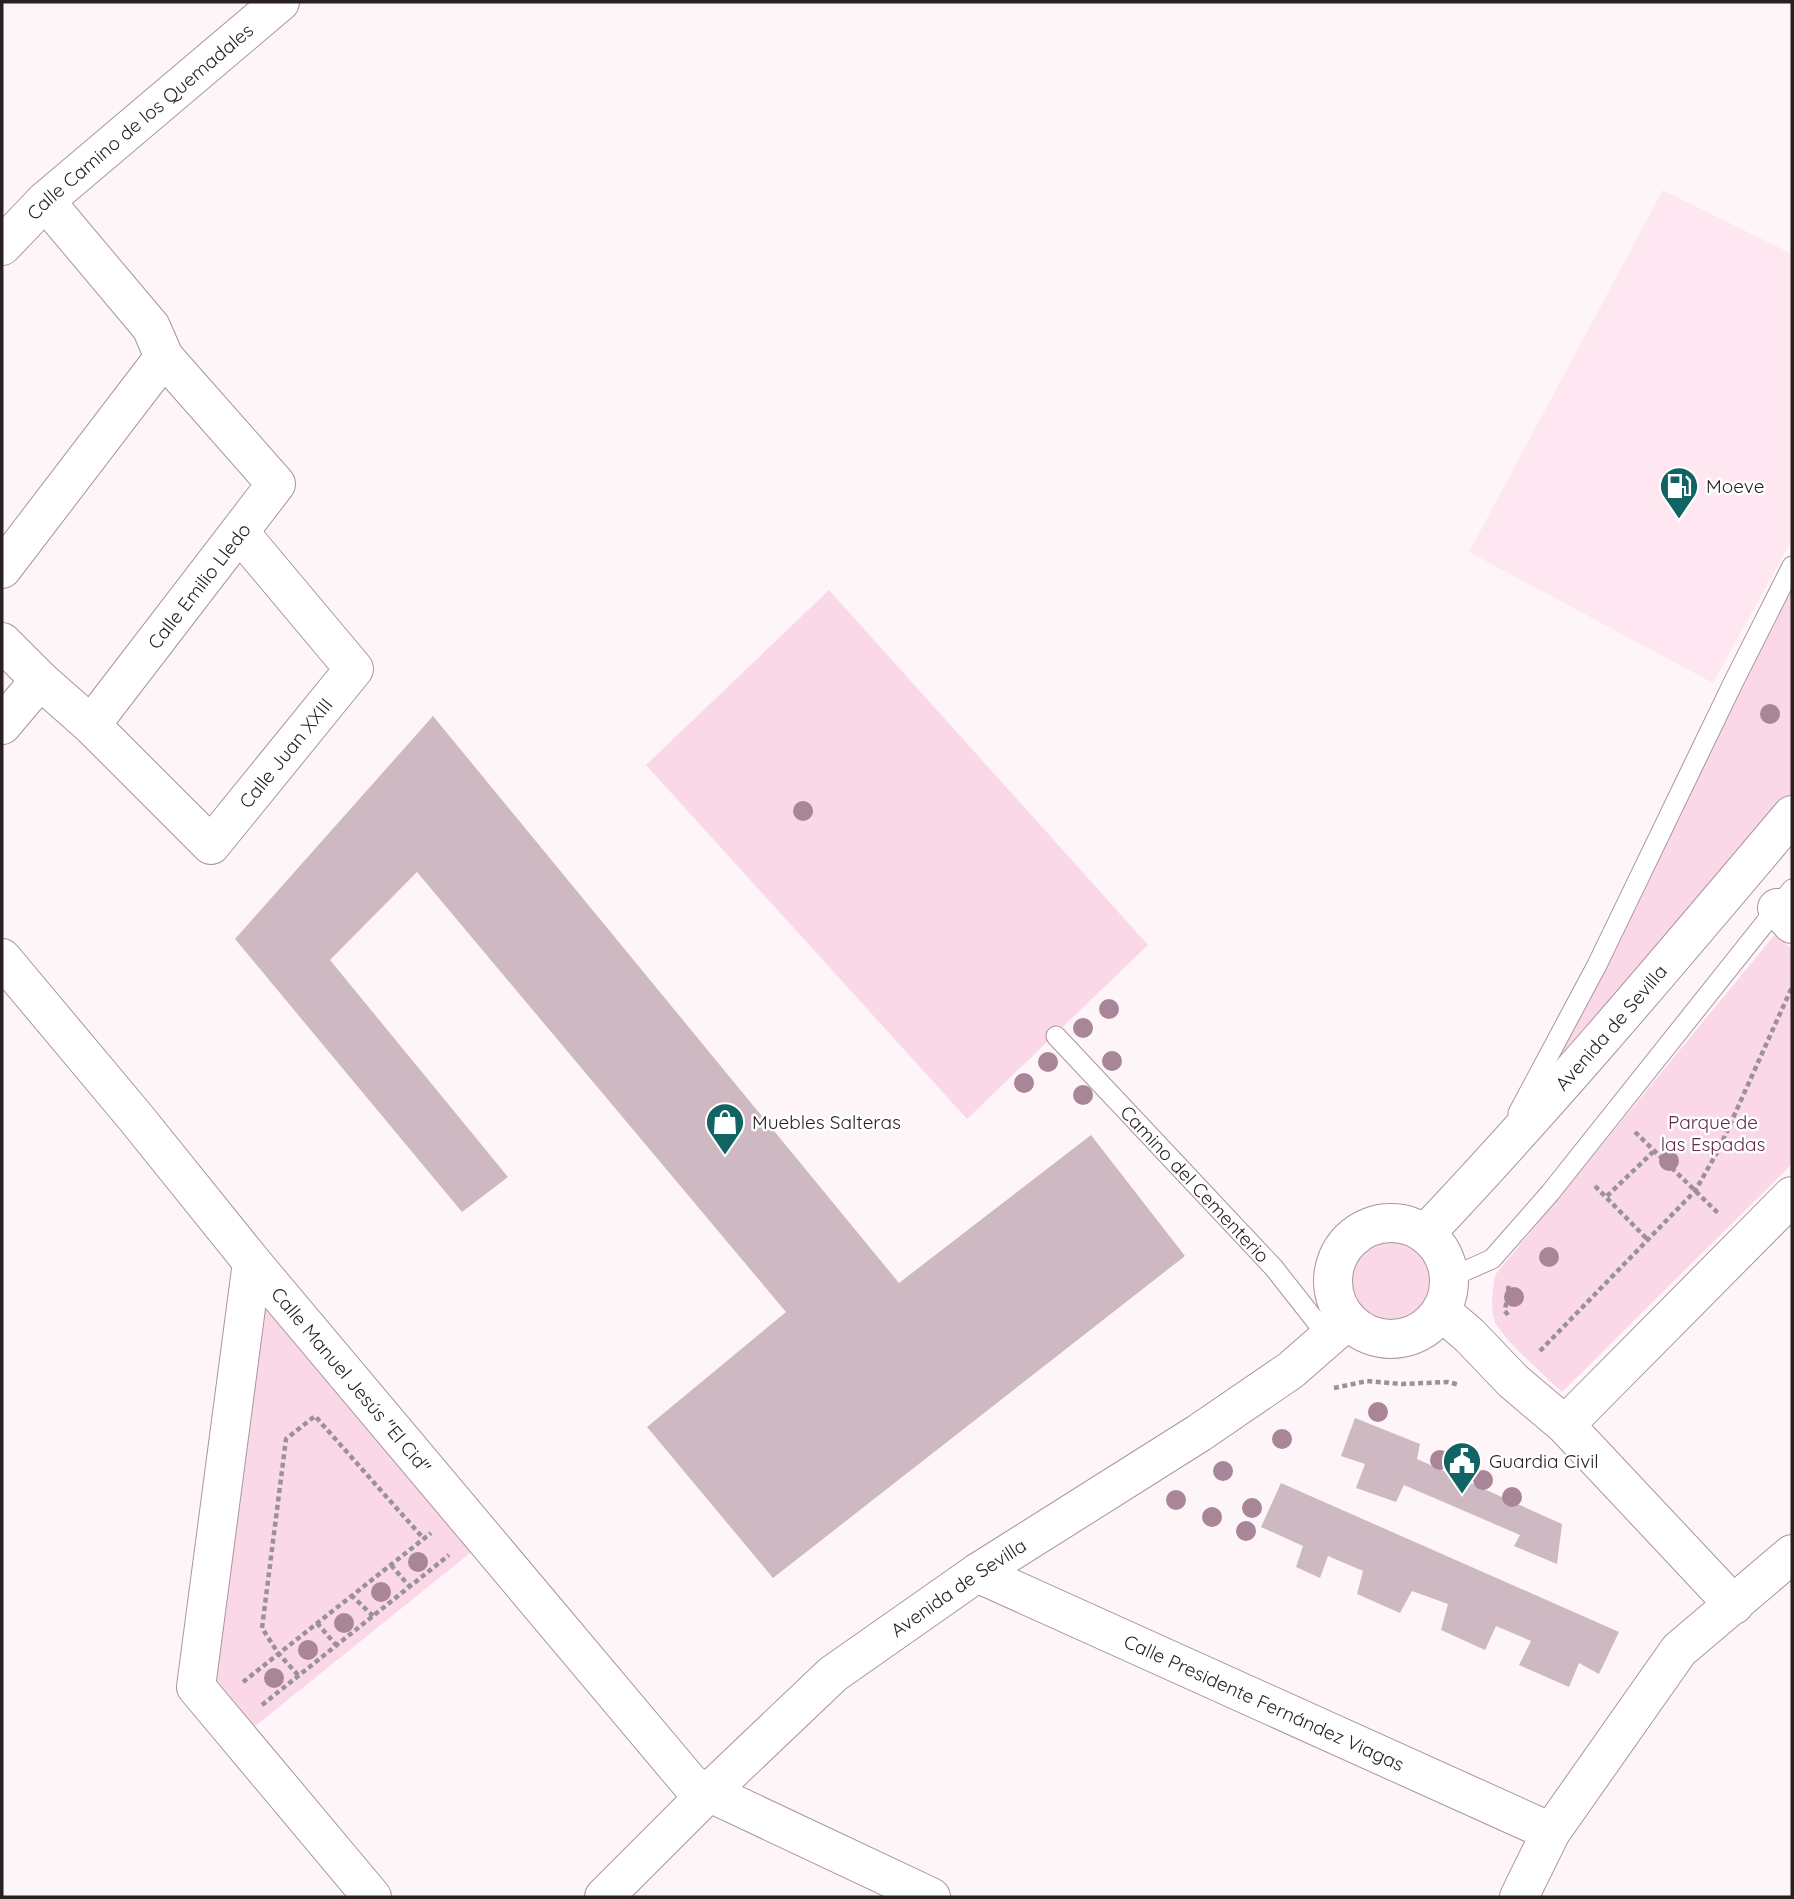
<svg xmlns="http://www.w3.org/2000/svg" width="1794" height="1899" viewBox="0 0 1794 1899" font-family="Quicksand,sans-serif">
<rect width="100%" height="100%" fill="#fef5f9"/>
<!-- built -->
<path fill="#ffe7f1" d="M1663,190L1792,254V540L1713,683L1469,552Z"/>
<!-- green -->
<path fill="#fbd8e7" d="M1792,566V815L1488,1168Z
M829,590L1148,945L967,1119L646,765Z
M1776,933L1792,950V1164L1562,1392C1548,1379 1497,1334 1494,1319C1490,1305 1493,1289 1495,1275Z
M1346 1282a45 45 0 1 1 90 0a45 45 0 1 1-90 0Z
M252,1262L485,1541L239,1739L196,1687Z"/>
<!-- building -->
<path fill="#ceb9c2" d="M433,716L899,1283L1091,1135L1185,1256L773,1578L647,1427L786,1312L417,872L330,960L508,1177L462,1212L235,939Z
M1355,1418L1420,1444L1417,1459L1562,1524L1557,1564L1514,1546L1520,1535L1404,1485L1396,1502L1356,1488L1365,1464L1341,1456Z
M1281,1483L1619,1632L1599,1674L1579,1663L1569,1687L1519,1665L1531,1641L1496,1626L1485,1650L1441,1630L1448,1604L1412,1591L1400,1613L1357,1594L1363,1571L1328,1556L1320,1578L1296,1567L1303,1546L1261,1527Z"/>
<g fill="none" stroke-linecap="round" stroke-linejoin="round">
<!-- lane casing -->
<g stroke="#a9959e" stroke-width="21">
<g id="lane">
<path id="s1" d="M1056,1036L1274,1268L1329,1338"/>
<path d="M1518,1113L1597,965L1734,681L1792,566"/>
<path d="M1449,1278L1492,1259L1550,1193L1792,889"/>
</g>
</g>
<!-- street casing -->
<g stroke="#a9959e" stroke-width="40">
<g id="street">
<path d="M45,201L151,327L164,357"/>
<path id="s2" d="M2,246L45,201L280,2"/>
<path d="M2,569L164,357L276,484L91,725"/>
<path id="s3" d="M2,642L40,680L91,725L211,845L354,669L240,533"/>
<path d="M2,725L40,680"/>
<path d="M1777,908L1792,924"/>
<path id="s4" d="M2,958L136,1118L252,1262L691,1784L931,1897"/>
<path d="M252,1262L196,1687L372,1897"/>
<path d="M1441,1311L1470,1336L1513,1381L1565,1425L1734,1605"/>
<path d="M1565,1425L1792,1196"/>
<path id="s5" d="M977,1573L1551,1832"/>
<path d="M1519,1897L1551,1832L1679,1650L1792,1554"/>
</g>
</g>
<!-- secondary casing -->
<g stroke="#a9959e" stroke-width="40">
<g id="secondary">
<circle cx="1391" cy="1281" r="58"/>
<path id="s6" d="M1425,1234C1553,1099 1672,957 1792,815"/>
<path id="s7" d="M604,1897L708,1793L833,1674L977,1573L1199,1433L1291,1370L1347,1321"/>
</g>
</g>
<!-- path -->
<path stroke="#9a9295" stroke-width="4.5" stroke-dasharray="5 3.5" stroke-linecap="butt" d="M1635,1132L1719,1214
M1595,1186L1648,1240
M1607,1196L1653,1152
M1508,1315L1505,1311L1509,1283
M1540,1351L1695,1191L1719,1149L1792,987
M1334,1388L1367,1381L1402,1384L1448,1382L1460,1385
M391,1565L410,1587
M351,1595L373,1616
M317,1623L336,1645
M298,1675L278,1653L262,1628L286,1439L315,1416L423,1538
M243,1682L431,1533
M262,1705L449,1555"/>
<!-- lane -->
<use href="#lane" stroke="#fff" stroke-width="19"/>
<!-- street -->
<use href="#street" stroke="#fff" stroke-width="38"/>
<!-- secondary -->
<use href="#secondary" stroke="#fff" stroke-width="38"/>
</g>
<!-- trees -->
<g fill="#a98598">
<circle cx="1770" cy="714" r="10"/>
<circle cx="803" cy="811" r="10"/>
<circle cx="1109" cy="1009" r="10"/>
<circle cx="1083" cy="1028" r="10"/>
<circle cx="1112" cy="1061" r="10"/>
<circle cx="1048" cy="1062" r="10"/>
<circle cx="1024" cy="1083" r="10"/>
<circle cx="1083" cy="1095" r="10"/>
<circle cx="1669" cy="1161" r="10"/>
<circle cx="1549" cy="1257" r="10"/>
<circle cx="1514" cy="1297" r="10"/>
<circle cx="1378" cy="1412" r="10"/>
<circle cx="1282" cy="1439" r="10"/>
<circle cx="1440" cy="1460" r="10"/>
<circle cx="1223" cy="1471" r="10"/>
<circle cx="1483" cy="1480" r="10"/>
<circle cx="1512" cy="1497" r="10"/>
<circle cx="1176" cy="1500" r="10"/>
<circle cx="1252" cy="1508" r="10"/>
<circle cx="1212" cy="1517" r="10"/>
<circle cx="1246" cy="1531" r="10"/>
<circle cx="418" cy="1562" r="10"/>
<circle cx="381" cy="1592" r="10"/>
<circle cx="344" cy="1623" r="10"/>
<circle cx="308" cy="1650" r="10"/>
<circle cx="274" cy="1678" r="10"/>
</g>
<!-- icons -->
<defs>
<g id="fuel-pin" transform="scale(2.0125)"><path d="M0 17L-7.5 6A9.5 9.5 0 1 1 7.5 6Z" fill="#126364" stroke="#fff"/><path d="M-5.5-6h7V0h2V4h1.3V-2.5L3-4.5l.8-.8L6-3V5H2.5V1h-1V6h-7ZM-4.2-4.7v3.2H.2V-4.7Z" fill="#fff"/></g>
<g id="shop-pin" transform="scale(2.0125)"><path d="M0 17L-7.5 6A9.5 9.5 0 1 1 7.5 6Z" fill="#126364" stroke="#fff"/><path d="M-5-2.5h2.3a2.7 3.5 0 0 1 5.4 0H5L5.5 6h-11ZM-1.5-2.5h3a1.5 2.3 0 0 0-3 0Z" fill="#fff"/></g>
<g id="civic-pin" transform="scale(2.0125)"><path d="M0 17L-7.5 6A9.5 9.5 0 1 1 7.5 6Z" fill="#126364" stroke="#fff"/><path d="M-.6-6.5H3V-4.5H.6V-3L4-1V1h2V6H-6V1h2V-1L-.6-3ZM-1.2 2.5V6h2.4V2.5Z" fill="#fff"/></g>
</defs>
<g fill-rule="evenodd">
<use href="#fuel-pin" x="1679" y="486"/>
<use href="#shop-pin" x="725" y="1122"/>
<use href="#civic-pin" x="1462" y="1461"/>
</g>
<g text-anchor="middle" stroke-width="5" stroke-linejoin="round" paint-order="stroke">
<!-- street labels -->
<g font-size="19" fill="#282023" stroke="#fff">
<text dy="7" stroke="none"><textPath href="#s2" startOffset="186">Calle Camino de los Quemadales</textPath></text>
<text transform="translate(199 586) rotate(-52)" y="7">Calle Emilio Lledo</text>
<text dy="7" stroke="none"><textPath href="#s3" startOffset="410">Calle Juan XXIII</textPath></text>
<text dy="7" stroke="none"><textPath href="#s6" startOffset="278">Avenida de Sevilla</textPath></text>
<text dy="7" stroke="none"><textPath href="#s1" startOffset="203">Camino del Cementerio</textPath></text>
<text dy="7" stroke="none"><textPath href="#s4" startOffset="548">Calle Manuel Jesús "El Cid"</textPath></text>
<text dy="7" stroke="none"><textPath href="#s7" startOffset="472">Avenida de Sevilla</textPath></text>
<text dy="7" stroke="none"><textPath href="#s5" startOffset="315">Calle Presidente Fernández Viagas</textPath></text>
</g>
<!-- poi labels -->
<g font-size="19" fill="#282023" stroke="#fff" text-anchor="start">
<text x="1706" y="493">Moeve</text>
<text x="752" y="1129">Muebles Salteras</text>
<text x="1489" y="1468">Guardia Civil</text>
</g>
<!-- park labels -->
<g font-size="19" fill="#632a48" stroke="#fff">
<text x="1713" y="1129">Parque de<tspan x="1713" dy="22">las Espadas</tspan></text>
</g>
</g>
<!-- border -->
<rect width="1794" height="1899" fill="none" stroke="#282023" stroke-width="7"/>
</svg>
